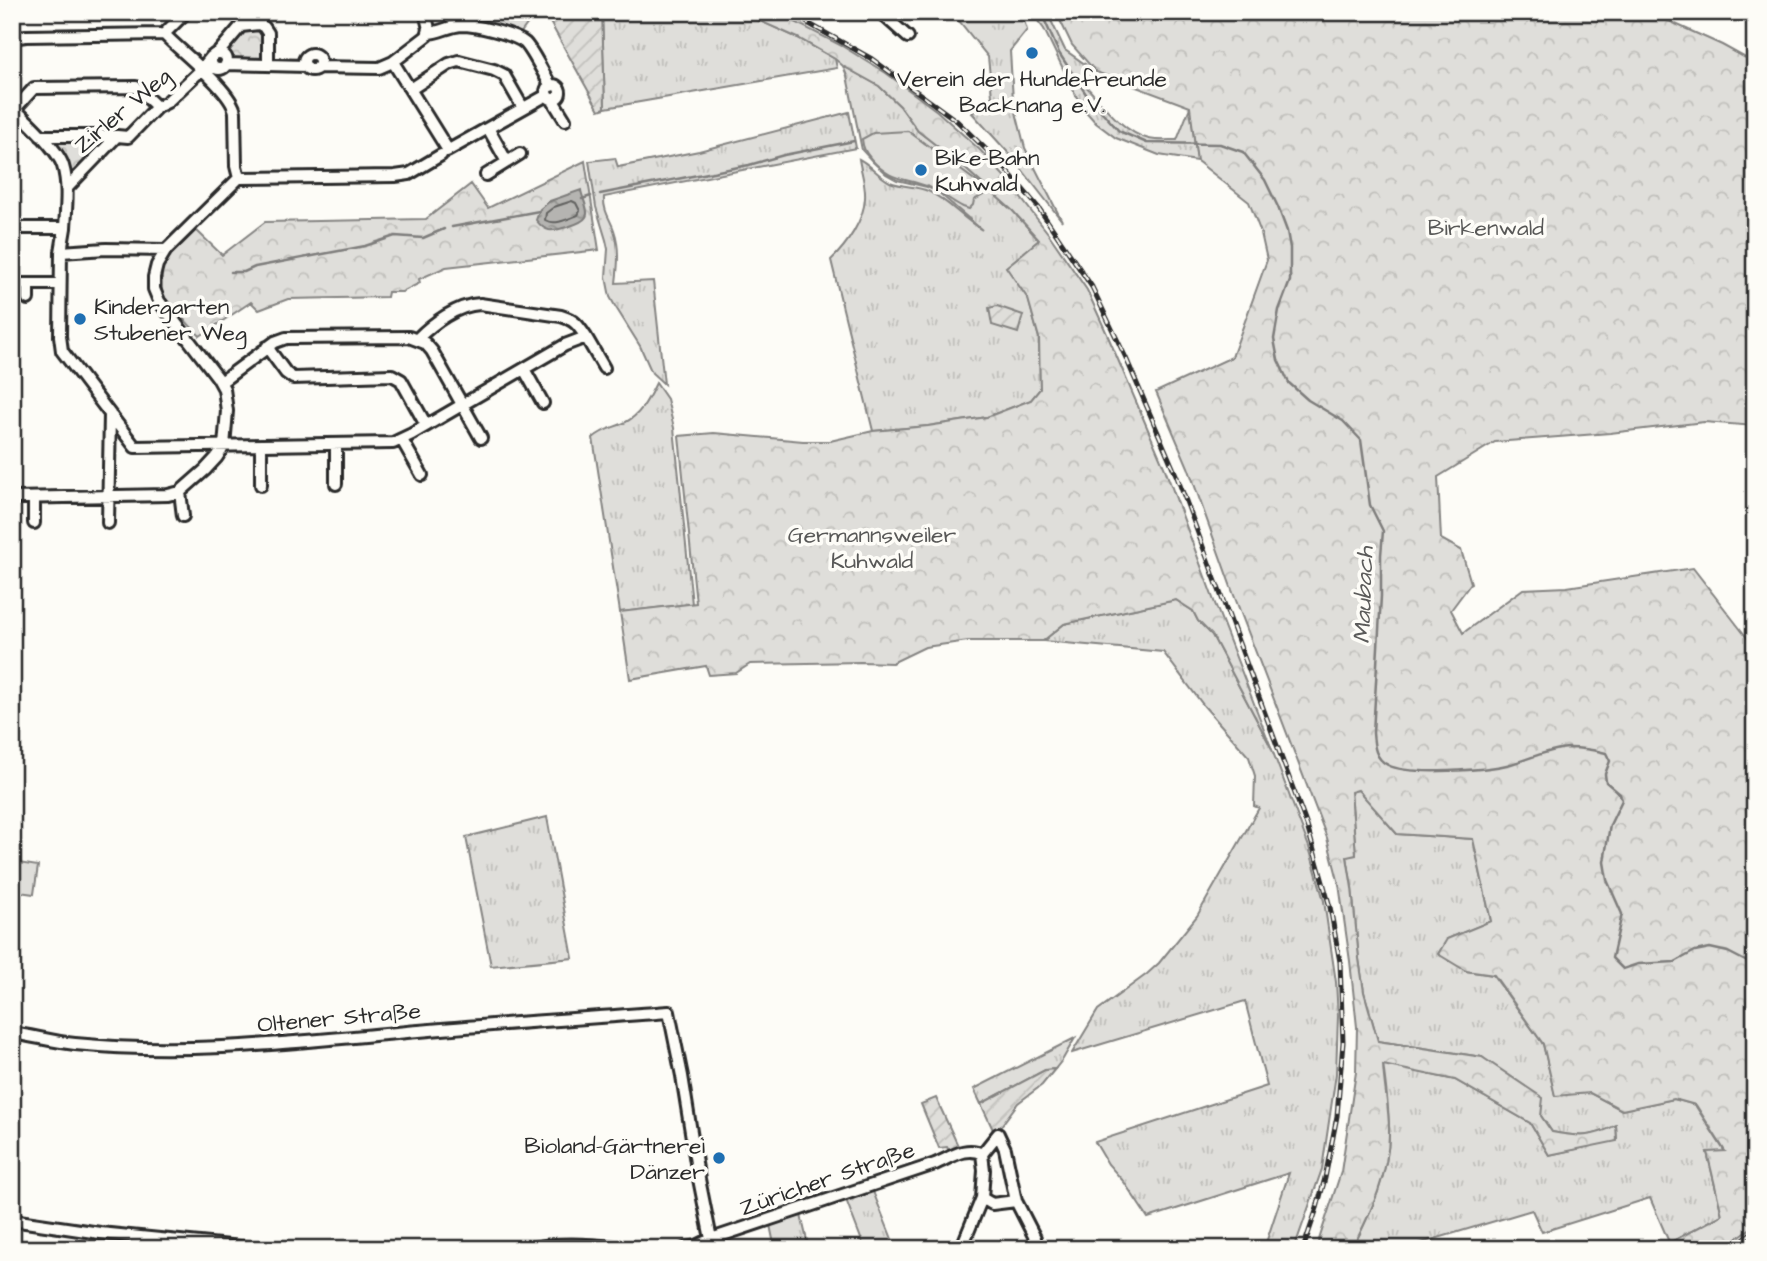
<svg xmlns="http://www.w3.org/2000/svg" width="1767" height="1261" viewBox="0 0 1767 1261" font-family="'Architects Daughter',sans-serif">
<defs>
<pattern id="grass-tufts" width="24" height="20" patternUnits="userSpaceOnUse" patternTransform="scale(1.75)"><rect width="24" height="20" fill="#dfdeda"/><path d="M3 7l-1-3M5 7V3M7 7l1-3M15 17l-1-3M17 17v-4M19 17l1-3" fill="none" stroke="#c0bfbb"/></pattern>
<pattern id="forest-crowns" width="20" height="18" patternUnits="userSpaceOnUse" patternTransform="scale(1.75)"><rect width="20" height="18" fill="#dfdeda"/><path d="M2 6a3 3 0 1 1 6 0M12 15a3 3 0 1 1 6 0" fill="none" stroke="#c0bfbb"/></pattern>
<pattern id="garden-furrows" width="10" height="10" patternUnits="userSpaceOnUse" patternTransform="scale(1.75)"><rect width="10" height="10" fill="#dfdeda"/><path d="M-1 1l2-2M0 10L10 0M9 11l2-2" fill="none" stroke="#c0bfbb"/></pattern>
<pattern id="water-ripples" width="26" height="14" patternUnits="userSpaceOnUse" patternTransform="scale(1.75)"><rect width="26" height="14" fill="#b5b4b1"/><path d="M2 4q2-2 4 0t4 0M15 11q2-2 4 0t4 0" fill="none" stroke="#939390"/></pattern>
</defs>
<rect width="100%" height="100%" fill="#fdfcf7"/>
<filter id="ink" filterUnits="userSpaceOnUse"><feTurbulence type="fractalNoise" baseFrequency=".0143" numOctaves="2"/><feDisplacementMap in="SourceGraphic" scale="14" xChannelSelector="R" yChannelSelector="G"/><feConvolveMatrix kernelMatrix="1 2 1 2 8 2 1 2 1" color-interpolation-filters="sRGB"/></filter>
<g filter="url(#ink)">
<!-- grass -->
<path fill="url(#grass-tufts)" stroke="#858482" stroke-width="2" d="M535,12H545L528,23L520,34L517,35L478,22L504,15L506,21L535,14Z
M602,12H740L798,38L835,59L837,68L605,108Z
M952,12H1021L1022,14L1027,30L1010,51L1013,100L1025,148L1062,221L1013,158L972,113L992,96L988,57Z
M1031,12H1047L1065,50L1096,72L1084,84C1102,103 1122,132 1149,139C1158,141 1168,140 1177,140L1190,107L1197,161L1159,155L1116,138L1096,123L1081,106L1044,29Z
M843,66L879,86L900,106L918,131L958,162L1013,211L1039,240L1007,267L1028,298L1039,338L1040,389L1031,400L987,417L928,426L873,431L831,260C847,245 864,220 865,198C866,185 861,172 859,159C871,165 878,176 890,182C902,187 916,186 928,191C948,200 963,219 982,230L938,192L927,187L897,180L886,174L873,162L862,150L847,76Z
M849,112L856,148L604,197C603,210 610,219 614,230C620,247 618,266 616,283L653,281L664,384L652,373L640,346L615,306L610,297L606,277L608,249L606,240L596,207L589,161L615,158L618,167L699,151Z
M656,383L667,399L674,428L692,604L620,612L593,438C605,428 611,429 624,423C641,415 648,399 656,383Z
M1176,600L1193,611L1198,621L1212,635L1271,747L1309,847L1324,901L1336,982L1338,1016L1336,1074L1322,1169L1294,1249H1264L1289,1173L1148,1218L1124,1182L1108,1164L1095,1142L1267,1086L1245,1001L1072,1053L1098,1010L1147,974L1159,963L1197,916L1259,808L1254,806L1255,776L1249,757L1204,706L1163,652L1043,641L1064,624Z
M1359,790L1397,834L1473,839L1491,921L1447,939L1466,971L1493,975L1543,1044L1555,1095L1590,1093L1622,1110L1674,1099L1695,1105L1725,1152H1707L1722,1215L1669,1243L1660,1249H1649L1669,1242L1650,1198L1542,1232L1532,1210L1401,1249H1352C1371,1213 1390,1171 1389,1130C1389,1108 1386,1086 1383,1064L1455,1080L1530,1123L1549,1155L1617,1140L1616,1126C1592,1138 1577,1137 1552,1132L1541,1116L1482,1057L1378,1041L1364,992L1359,959L1352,888L1347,856L1356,855L1351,791Z
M547,817L573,958L491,966L466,837Z
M1075,1038L1063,1059L1055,1069L1045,1070L981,1104L974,1089Z
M872,1189L896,1249H865L845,1197Z
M801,1215L809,1249H775L770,1225Z"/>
<!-- forest -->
<path fill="url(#forest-crowns)" stroke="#858482" stroke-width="2" d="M740,12H776L842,46L886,73L937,111L980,150L1003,175L1048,233L1087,290L1107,334L1165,469L1214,601L1271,747L1212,635L1198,621L1193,611L1176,600L1064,624L1043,641H968L925,647L892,663L861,662L750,664L736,673L709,675L706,666L630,679L620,612L696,603L679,436L714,433L803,441H830L873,431L928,426L987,417L1031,400L1040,389L1039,338L1028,299L1006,267L1039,240L1013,211L960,164L918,131L900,106L879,86L843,66L835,59L798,38Z
M1056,12H1649L1722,45L1755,63V426L1704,422L1610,433L1495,442L1438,477L1441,539L1461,550L1471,583L1451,610L1463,633L1523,589L1567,587L1693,568L1755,648V1225L1722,1249H1661L1669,1243L1722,1215L1707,1152L1725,1151L1696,1105L1674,1099L1622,1110L1590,1093L1555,1096L1543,1044L1494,975L1466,971L1438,954L1447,939L1491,921L1473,839L1397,834L1358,790L1351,792L1356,855L1347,857L1352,888L1359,959L1364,992L1378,1041L1482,1057L1543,1098L1541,1116L1552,1132C1578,1137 1593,1138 1616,1125L1617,1141L1549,1155L1530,1123L1455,1080L1383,1065C1384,1086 1389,1108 1389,1130C1390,1172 1371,1212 1352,1249H1316L1341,1172L1356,1072L1357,1027L1350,961L1339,884L1327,838L1232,590L1188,467L1156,392L1232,357L1267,260L1261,233L1249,202L1197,161L1190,107L1096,72L1072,45Z
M258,30L263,31L264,59L238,61L233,59L228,50L243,32Z
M52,140L106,141L72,172L63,154Z
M585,161L599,250L446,267L419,279L420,283L402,292H388L387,297L288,299L259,310L251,302L200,336L167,302L162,292V268L166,260L196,230L222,255L265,222L426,219L471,184L488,208Z"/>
<!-- garden -->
<path fill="url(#garden-furrows)" stroke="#858482" stroke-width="2" d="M550,12H602L605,108L599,110L546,15Z
M997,306L1023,315L1018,333L992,325L989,308Z
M1055,1069L1042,1085L1018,1103L995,1134L981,1104L1045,1070Z
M936,1098L960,1150L950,1153L947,1147L939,1148L921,1104Z"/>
<!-- pitch -->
<path fill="#dfdeda" stroke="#858482" stroke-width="2" d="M908,131L981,185L985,194L974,200L973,205L969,209L963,207C951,201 941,192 929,187C904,177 891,182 871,159C865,152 863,148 862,139L873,133Z
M12,862L38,866L34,894L12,891Z"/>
<!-- water -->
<path fill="url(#water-ripples)" stroke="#7e7d7b" stroke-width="2" d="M581,190C582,198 590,211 586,217C582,224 556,231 549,230C544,229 539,224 536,220L540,209L550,201Z"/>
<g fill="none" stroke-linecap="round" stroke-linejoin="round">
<!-- shore -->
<path stroke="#626261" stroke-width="2" d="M572,201L576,203L580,211L578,215C568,219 555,226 545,220L546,213L554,207Z"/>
<!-- stream -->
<path stroke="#7e7d7b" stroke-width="2.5" d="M1041,12L1059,53L1086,94L1119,131L1147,143L1220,144L1243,152L1265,180L1278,207L1287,231L1290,248V281L1279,310L1274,339L1278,360L1289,383L1308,400L1343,421L1361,440L1370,505L1383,531L1381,555V596L1373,733C1374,746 1375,759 1388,765C1407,776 1489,770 1511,764C1530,759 1548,749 1568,748C1581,748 1594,750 1606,753L1610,761L1605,774L1606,782L1620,794L1622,800L1610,825L1604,862L1607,880L1622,914L1612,958L1623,969L1638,964L1675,962L1695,951L1710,948L1728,952L1755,966
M600,194L749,165L784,155L854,141
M582,199L591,196
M452,227L539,211
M231,272H244L255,267L365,246L395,236L423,238L444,229"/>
<!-- minor casing -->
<g stroke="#2b2b2b" stroke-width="16">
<path id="minor" d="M880,12L908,37
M429,33C440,32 450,26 461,25C475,25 514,34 525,43C533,51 544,75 551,86
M12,38L26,36L164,34L186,12
M218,53L241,26L259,24L264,27L268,33V64
M211 61a8 8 0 1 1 16 0a8 8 0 1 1-16 0Z
M304 62a8 8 0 1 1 16 0a8 8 0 1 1-16 0Z
M393,62L446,147
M226,64L306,66
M318,67L379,68L393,62L427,36L429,29L425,12
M546 92a7 7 0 1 1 14 0a7 7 0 1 1-14 0Z
M411,89L449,64L459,61L494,70L504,75L523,108
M552,99L565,120
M12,106C26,120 58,149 63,166C69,186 66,208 65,228H12
M15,109L34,88L136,87L157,107
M488,128L507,162
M41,136H117
M447,151L547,95
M486,175L520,154
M239,178L395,176L409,174L441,155
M67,188L117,136L128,137L157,107L167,102L199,72L211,57
M65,228L61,252L60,336L62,351L135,447L393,443L412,434L565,345L586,337C578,325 575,320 561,316L480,304C457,305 433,323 417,339
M61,252L106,249L166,250
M12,284H60
M28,284V299
M586,337L604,368
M267,347L286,373L293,378L392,375L401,380L426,425
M524,369L543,403
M221,382L275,342L286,338L409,337L425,343L432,351L481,438
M402,440L422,475
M336,444V484
M261,446V485
M180,492L183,516
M12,498L168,495L180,492L205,470L217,457L224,446L227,411L224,389L218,378L159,301L154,289V277L157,265L166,250L239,178L236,166L235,112C231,90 181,52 164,34
M34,523V498
M108,523L110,414
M12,1033C33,1036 54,1042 75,1044C194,1056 313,1040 430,1030C510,1023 590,1018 669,1012L682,1076L697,1169L711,1239
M982,1198L992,1204L1016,1201L1035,1238L1034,1249
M12,1220L100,1233L260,1249
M530,1249C559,1240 609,1247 641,1249
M684,1249L697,1246L711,1239L935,1164C950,1158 966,1145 982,1154
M961,1249L982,1198L984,1170L982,1154L998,1134L1005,1149L1016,1201"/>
</g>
<!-- minor -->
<use href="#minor" stroke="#fdfcf7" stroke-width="10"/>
<!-- rail casing -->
<g stroke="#2b2b2b" stroke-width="5">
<path id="rail" d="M788,12L872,59L957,121L1004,167L1038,207L1092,287L1126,358L1177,477L1307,826L1330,907L1340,962L1343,1042L1337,1116L1325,1178L1317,1208L1303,1249
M1731,1249L1755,1230"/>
</g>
<!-- rail -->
<use href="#rail" stroke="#fdfcf7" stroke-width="2.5" stroke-dasharray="8" stroke-linecap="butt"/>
</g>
</g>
<!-- markers -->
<g fill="#1f6fb2" stroke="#fdfcf7" stroke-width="2.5">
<circle cx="1032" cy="53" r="7"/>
<circle cx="921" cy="170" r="7"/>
<circle cx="80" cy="319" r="7"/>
<circle cx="719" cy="1158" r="7"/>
</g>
<g text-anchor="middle" stroke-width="7" stroke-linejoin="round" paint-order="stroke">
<!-- poi labels -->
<g font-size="23" fill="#2b2b2b" stroke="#fdfcf7" text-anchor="start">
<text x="1032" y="86" text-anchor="middle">Verein der Hundefreunde<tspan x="1032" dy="26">Backnang e.V.</tspan></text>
<text x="935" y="165">Bike-Bahn<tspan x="935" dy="26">Kuhwald</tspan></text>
<text x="94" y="314">Kindergarten<tspan x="94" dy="26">Stubener Weg</tspan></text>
<text x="705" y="1153" text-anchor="end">Bioland-Gärtnerei<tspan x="705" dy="26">Dänzer</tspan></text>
</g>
<!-- street labels -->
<g font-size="23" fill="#2b2b2b" stroke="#fdfcf7">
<text transform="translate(122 110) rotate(-40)" y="8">Zirler Weg</text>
<text transform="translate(339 1017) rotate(-5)" y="8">Oltener Straße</text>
<text transform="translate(827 1178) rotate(-19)" y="8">Züricher Straße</text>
</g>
<!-- park labels -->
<g font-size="23" fill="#585857" stroke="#fdfcf7">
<text x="1486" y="235">Birkenwald</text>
<text x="872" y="542">Germannsweiler<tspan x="872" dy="26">Kuhwald</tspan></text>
</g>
<!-- water labels -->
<g font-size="24" font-style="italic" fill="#5b5b5a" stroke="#fdfcf7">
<text transform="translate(1363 595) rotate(-88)" y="8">Maubach</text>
</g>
</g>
<!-- margin -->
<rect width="1767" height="1261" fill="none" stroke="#fdfcf7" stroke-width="42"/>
<rect x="21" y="21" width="1725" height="1219" fill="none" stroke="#2b2b2b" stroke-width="2.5" filter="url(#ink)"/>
</svg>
